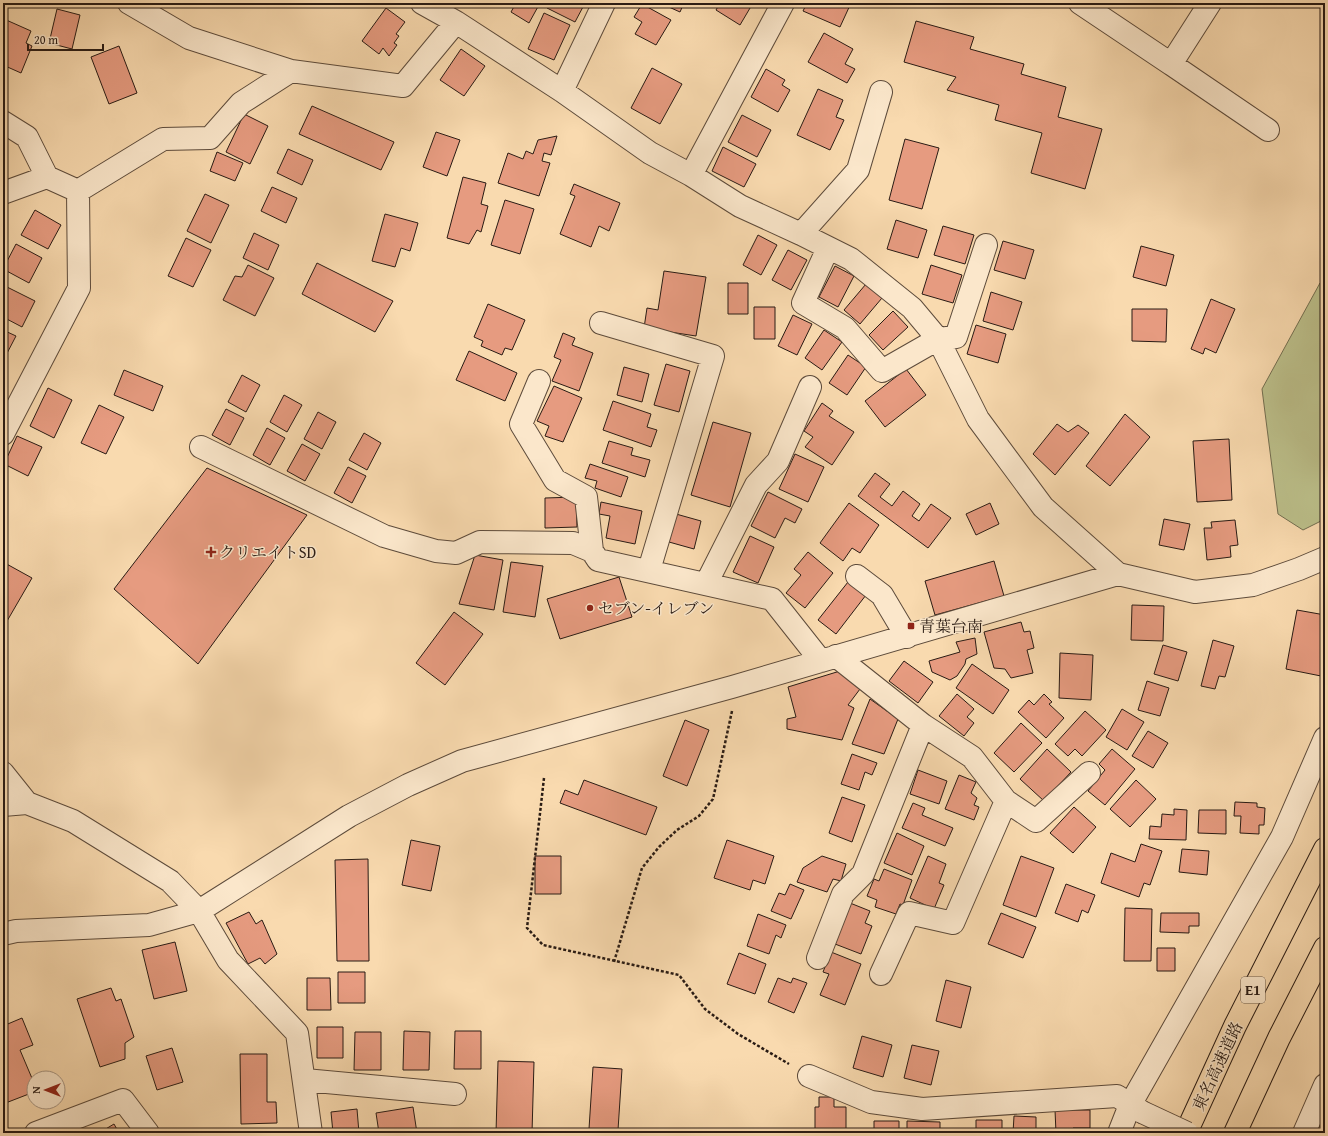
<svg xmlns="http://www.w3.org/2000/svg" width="1328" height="1136" viewBox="0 0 1328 1136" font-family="'Gentium Book Plus','Noto Serif JP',serif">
<rect width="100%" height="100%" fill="#f9daaf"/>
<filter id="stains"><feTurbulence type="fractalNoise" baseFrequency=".005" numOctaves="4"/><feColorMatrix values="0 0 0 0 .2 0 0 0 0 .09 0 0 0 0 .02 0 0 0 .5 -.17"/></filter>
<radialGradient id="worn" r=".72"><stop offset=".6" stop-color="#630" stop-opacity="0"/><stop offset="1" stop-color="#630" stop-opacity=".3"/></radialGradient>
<!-- green -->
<path fill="#bcc08b" stroke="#726e50" d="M1320,283L1325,286V519L1303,530L1278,514L1262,389Z"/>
<!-- building -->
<path fill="#e69b80" stroke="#291b14" d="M516,3H540L529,23L511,12Z
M549,3H579L584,5L575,22L547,8Z
M660,3H684L680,12Z
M720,3H753L740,25L716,10Z
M807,3H851L840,27L803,11Z
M642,4L671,20L656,45L635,34L642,22L634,17Z
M386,8L405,22L396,34L399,36L394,43L397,45L389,56L383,48L379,54L362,41Z
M57,9L80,15L72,49L49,43Z
M544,13L570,25L554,60L528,49Z
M4,19L31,31L26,43L32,46L21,73L3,65Z
M916,21L974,37L970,49L1024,64L1021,74L1066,87L1058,117L1102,129L1085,189L1031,173L1042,133L995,120L999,105L947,90L956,77L904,62Z
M824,33L853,49L845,64L855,69L847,83L808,62Z
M119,46L137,93L109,104L91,57Z
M461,49L485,66L464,96L440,80Z
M652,68L682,84L660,124L631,108Z
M766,69L785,80L782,85L790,90L778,112L751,97Z
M818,89L843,100L836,117L844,120L830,150L797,135Z
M312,106L394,142L381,170L299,134Z
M244,114L268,126L250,164L226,152Z
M742,115L771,130L757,157L728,142Z
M436,132L460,140L447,176L423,167Z
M557,136L551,155L544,153L542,161L550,163L539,196L498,183L508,153L523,159L526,151L533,154L538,140Z
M905,139L939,148L922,209L889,200Z
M723,147L756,164L744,187L712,171Z
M288,149L313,160L302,185L277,173Z
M217,152L243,163L235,181L210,171Z
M463,177L486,183L481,204L488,206L481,232L477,230L469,244L447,238Z
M574,184L620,203L609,231L599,226L591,247L560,234L575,196L570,194Z
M272,187L297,198L286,223L261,211Z
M205,194L229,205L211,243L187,231Z
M505,200L534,209L520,254L491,245Z
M35,210L61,225L48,249L21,235Z
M385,214L418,223L410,251L401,248L395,267L372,261Z
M896,220L927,230L918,258L887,249Z
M943,226L974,235L965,264L934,255Z
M254,233L279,245L268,270L243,258Z
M758,235L777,245L761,275L743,265Z
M186,238L211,250L193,287L168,276Z
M1003,241L1034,250L1025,279L994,270Z
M16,244L42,258L29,283L3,269Z
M1141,246L1174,255L1166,286L1133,277Z
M788,250L807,260L791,290L772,280Z
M317,263L393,301L375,332L302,294Z
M248,265L274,278L255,316L223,300L235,276L242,277Z
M931,265L962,275L953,303L922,294Z
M835,266L854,276L838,307L819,297Z
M664,271L706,277L696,336L644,328L647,308L658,310Z
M728,283H748V314H728Z
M866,284L882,298L860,324L844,310Z
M3,285L35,301L22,327L3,317Z
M991,292L1022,302L1013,330L983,321Z
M1211,299L1235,309L1216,353L1205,348L1203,354L1191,349Z
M488,304L525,320L512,350L505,348L502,355L481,346L483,341L474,337Z
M754,307H775V339H754Z
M1132,309H1167L1166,342L1132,341Z
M893,311L908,327L883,350L869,335Z
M793,315L812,324L797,355L778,346Z
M976,325L1006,334L998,363L967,354Z
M3,330L16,336L3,361Z
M824,330L842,342L822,370L805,358Z
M563,333L575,338L572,345L593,353L579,391L552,381L561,360L554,357Z
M469,351L517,373L505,401L456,380Z
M848,355L866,367L847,395L829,383Z
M666,364L690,371L679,412L654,405Z
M624,367L649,374L642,402L617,395Z
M906,369L926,395L885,427L865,401Z
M124,370L163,386L153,411L114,395Z
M242,375L260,385L246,412L228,402Z
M554,386L582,398L563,442L545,436L549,426L537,421Z
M48,388L72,400L54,438L30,426Z
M284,395L302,405L287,432L270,422Z
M613,401L651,414L647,427L657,430L651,447L603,430Z
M822,403L833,411L829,416L854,432L832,465L805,447L813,437L804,431Z
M99,405L124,417L106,454L81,443Z
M226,409L244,418L230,445L212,435Z
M318,412L336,422L322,449L304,439Z
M1125,414L1150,437L1110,486L1086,466Z
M713,422L751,433L730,507L691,495Z
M1057,424L1068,432L1078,425L1089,433L1055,475L1033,454Z
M267,428L285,438L270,465L253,455Z
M364,433L381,443L367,470L349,460Z
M17,436L42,447L28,476L4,464Z
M1229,439L1232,500L1197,502L1193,441Z
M609,441L633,448L631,455L650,460L645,477L602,463Z
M302,444L320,454L305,481L287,471Z
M795,454L824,467L808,502L779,489Z
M590,464L628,477L621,497L595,488L597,481L585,478Z
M348,467L366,476L352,503L334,493Z
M207,468L307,515L198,664L114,589Z
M875,473L890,484L880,497L892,506L903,491L920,504L912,516L919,521L931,504L951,518L928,548L858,496Z
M768,492L802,509L795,523L785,518L775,538L751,526Z
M576,497L577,527L545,528V498Z
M601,502L642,511L635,544L606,538L610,516L599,514Z
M849,503L879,525L860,553L852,548L843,561L820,543Z
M990,503L999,524L976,535L966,514Z
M676,514L701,521L694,549L669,542Z
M1164,519L1190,524L1184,550L1159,545Z
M1235,520L1238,545L1230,546L1231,557L1207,560L1204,528H1212L1211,522Z
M750,536L774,547L758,583L733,572Z
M808,552L833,573L805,608L786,593L801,575L794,569Z
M475,555L503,560L494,610L459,604Z
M994,561L1004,596L935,615L925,581Z
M3,562L32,578L3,628Z
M511,562L543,566L535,617L503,612Z
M619,577L632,617L560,639L547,599Z
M848,582L866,595L836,634L818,620Z
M1132,605L1164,606L1163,641L1131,640Z
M1297,610L1325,615V656L1321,676L1286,669Z
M454,612L483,634L445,685L416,663Z
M1021,622L1024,632L1030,631L1034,648L1027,650L1033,673L1011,678L1005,669L994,668L984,632Z
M975,638L977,654L966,659L965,664L957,676L950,680L932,672L929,661L960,652L956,642Z
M1213,640L1234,646L1225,677L1219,676L1215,689L1201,686Z
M1163,645L1187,652L1178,681L1154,674Z
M1060,653L1093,655L1091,700L1059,698Z
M904,661L933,682L918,703L889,681Z
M972,664L1009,690L993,714L956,688Z
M840,671L860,689L848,705L854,708L842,740L787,729V719L796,717L788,687Z
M1147,681L1169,688L1160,716L1138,710Z
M957,694L974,709L967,717L974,723L964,736L939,716Z
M1044,694L1052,702L1049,704L1064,718L1046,738L1018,712L1029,700L1034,705Z
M870,699L898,719L884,754L852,744Z
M1122,709L1144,722L1127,750L1106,737Z
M1085,711L1106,730L1082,756L1075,749L1068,756L1055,744Z
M685,720L709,730L687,786L663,776Z
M1021,723L1042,743L1014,772L994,753Z
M1148,731L1168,743L1153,768L1132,756Z
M1047,749L1071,772L1044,801L1020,779Z
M1112,749L1135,769L1105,805L1088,791L1105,770L1099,764Z
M852,754L877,763L872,775L865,772L859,790L841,784Z
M918,770L947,781L939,804L910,794Z
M959,775L976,782L971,793L977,798L974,805L979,807L974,820L945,809Z
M584,780L657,807L646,835L560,803L565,790L578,795Z
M1136,780L1156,799L1130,827L1110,809Z
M842,797L865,805L852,842L829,833Z
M1235,802L1257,803V807L1265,808L1264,825H1259V834L1240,833L1241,816H1234Z
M913,803L925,808L922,815L953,828L945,846L902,828Z
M1074,807L1096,827L1073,853L1050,833Z
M1174,809L1187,810L1186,840L1149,839L1150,826L1161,827L1162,814L1174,815Z
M1199,810H1226V834L1198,833Z
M897,833L924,846L912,875L884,863Z
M411,840L440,846L431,891L402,885Z
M727,840L774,856L765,884L753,880L750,890L714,878Z
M1141,844L1162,851L1150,885L1144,883L1139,897L1101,883L1111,853L1135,862Z
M1182,849L1209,851L1207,875L1179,872Z
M535,856H561V894H535Z
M822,856L846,864L841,881L833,879L827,892L797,882L803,868Z
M928,856L946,864L939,883L944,885L934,909L910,898Z
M1021,856L1054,868L1036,917L1003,905Z
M368,859L369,961H337L335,860Z
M884,869L912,880L903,905L900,904L896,914L875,907L877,900L867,896L874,879L879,881Z
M790,884L804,890L791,919L771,911L779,893L785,895Z
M1066,884L1095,895L1088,913L1082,910L1078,922L1055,913Z
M850,903L870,911L865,923L872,926L861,954L835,944Z
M1125,908L1152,909L1151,961H1124Z
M249,912L256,924L262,920L277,954L265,964L260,958L248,964L226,923Z
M1001,913L1036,927L1023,958L988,944Z
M1161,913H1199V926H1189V933L1160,932Z
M758,914L786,925L781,938L776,935L769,954L747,946Z
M175,942L187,991L154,999L142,950Z
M1157,948H1175V971H1157Z
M831,952L861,964L845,1005L820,995L829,974L823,972Z
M739,953L766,964L755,994L727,984Z
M338,972H365V1003H338Z
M307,978H330L331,1010H307Z
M778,978L791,983L793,978L807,983L794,1013L768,1002Z
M946,980L971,987L961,1028L936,1021Z
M111,988L116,1001L121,999L134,1037L125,1043V1059L100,1067L77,999Z
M22,1018L33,1045L20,1050L34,1083V1092L3,1104V1026Z
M317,1027H343V1058H317Z
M404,1031L430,1032L429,1070H403Z
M455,1031H481V1069H454Z
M355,1032H381V1070H354Z
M862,1036L892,1045L883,1077L853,1068Z
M912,1045L939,1051L931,1085L904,1078Z
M172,1048L183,1082L157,1090L146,1056Z
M240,1054H267V1102H276L277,1123L241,1124Z
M498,1061L534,1062L532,1133H496Z
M593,1067L622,1069L618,1130L589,1129Z
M819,1097H834V1107H846V1131H815V1107H819Z
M413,1107L417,1133H379L376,1113Z
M357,1109L359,1133H333L331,1112Z
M1055,1110H1090V1128H1073V1133H1056Z
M1014,1116L1036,1117V1133H1013Z
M976,1120H1002V1133H976Z
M874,1121H899V1133H874Z
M907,1121L940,1122V1133H907Z
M114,1124L119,1133H99Z"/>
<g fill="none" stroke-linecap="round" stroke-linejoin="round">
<!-- street casing -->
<g stroke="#5d4b3b" stroke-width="24">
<path id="street" d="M129,3L189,38L291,71L403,86L456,22
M422,3L456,22L562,91L650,153L691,175L740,206L801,234L851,259L912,308L938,339L978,419L1043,507L1118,574L1195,592L1253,585L1299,569L1325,558
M1080,3L1171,64L1210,3
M1171,64L1268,130
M562,91L604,3
M3,122L27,137L47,177
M691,175L783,3
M78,191L163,139L210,138L241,103L291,71
M3,193L47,177L78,191L79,288L3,434
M801,234L858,170L881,92
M828,248L803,303L845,328L882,371L938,339L956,337L986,245
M601,323L713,356L649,570
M539,381L521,424L555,480L586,497L592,551
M201,447L384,536L436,551L456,553L480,542L573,543L592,551L598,560L772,599L821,661
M857,576L882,595L907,637
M706,584L756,485L778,461L810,387
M836,656L923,725L972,757L1006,801L953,923L909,913L881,974
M3,773L27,803L73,821L170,881L199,911L228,960L297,1033L311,1133
M1006,801L1036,821L1089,773
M3,805L27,803
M3,934L16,931L149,925L199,911L349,816L408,785L462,761L732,687L1118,574
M818,958L843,894L863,874L923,725
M809,1076L871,1102L922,1109L1117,1096L1142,1112
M305,1080L455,1094
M36,1133L123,1100L148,1133
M1119,1133L1130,1105L1282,837L1325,738
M1304,1133L1325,1085"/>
</g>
<!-- highway casing -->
<g stroke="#291b14" stroke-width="24">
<path id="highway" d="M1186,1133L1235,1026L1325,849
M1235,1133L1279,1038L1325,948"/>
</g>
<!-- path -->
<path stroke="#291b14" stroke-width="2.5" stroke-dasharray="3 2" stroke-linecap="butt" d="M544,778L527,928L543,945L679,975L705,1009L738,1034L789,1064
M614,962L642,868L659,847L677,830L699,816L713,799L732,711"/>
<!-- street -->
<use href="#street" stroke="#fbe7cb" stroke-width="22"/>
<!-- highway -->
<use href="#highway" stroke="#f9daaf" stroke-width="22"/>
<!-- street-bridge casing -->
<g stroke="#5d4b3b" stroke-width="24" stroke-linecap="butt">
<path id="street-bridge" d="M1142,1112L1187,1133"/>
</g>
<!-- street-bridge -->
<use href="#street-bridge" stroke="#fbe7cb" stroke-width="22"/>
</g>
<!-- markers -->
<g fill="#8f2418" stroke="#fbe7cb" stroke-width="1.5">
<path d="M209 546h4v4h4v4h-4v4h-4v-4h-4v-4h4z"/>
<circle cx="590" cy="608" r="4"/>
<rect x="907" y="622" width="8" height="8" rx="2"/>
</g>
<g text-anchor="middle" stroke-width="3" stroke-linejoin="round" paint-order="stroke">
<!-- shield labels -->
<rect fill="#fbe7cb" stroke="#68584b" stroke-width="1" x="1241" y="977" width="24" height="26" rx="3"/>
<g font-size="15" font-weight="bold" fill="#291b14">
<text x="1253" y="995">E1</text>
</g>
<!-- poi labels -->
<g font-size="16" fill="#291b14" stroke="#fbe7cb" text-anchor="start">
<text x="219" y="558">クリエイトSD</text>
<text x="598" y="614">セブン-イレブン</text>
<text x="919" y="632">青葉台南</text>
</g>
<!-- street labels -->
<g font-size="16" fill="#291b14" stroke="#fbe7cb">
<text transform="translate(1217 1066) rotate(-65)" y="6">東名高速道路</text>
</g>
</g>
<!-- margin -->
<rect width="1328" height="1136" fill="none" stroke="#f9daaf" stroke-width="16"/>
<rect x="4" y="4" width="1320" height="1128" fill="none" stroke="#291b14" stroke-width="2"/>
<rect x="8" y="8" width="1312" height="1120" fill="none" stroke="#291b14"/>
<!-- north arrow -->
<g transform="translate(46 1090) rotate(270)"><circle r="19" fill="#fbe7cb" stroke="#a79582"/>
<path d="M0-3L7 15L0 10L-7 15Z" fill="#8f2418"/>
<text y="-6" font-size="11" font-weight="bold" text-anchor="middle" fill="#291b14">N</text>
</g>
<!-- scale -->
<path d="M28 44v6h75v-6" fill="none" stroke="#291b14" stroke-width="2"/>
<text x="34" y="44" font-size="12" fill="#291b14" stroke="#fbe7cb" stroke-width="3" paint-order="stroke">20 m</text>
<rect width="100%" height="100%" filter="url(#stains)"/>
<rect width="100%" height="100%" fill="url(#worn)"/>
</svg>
